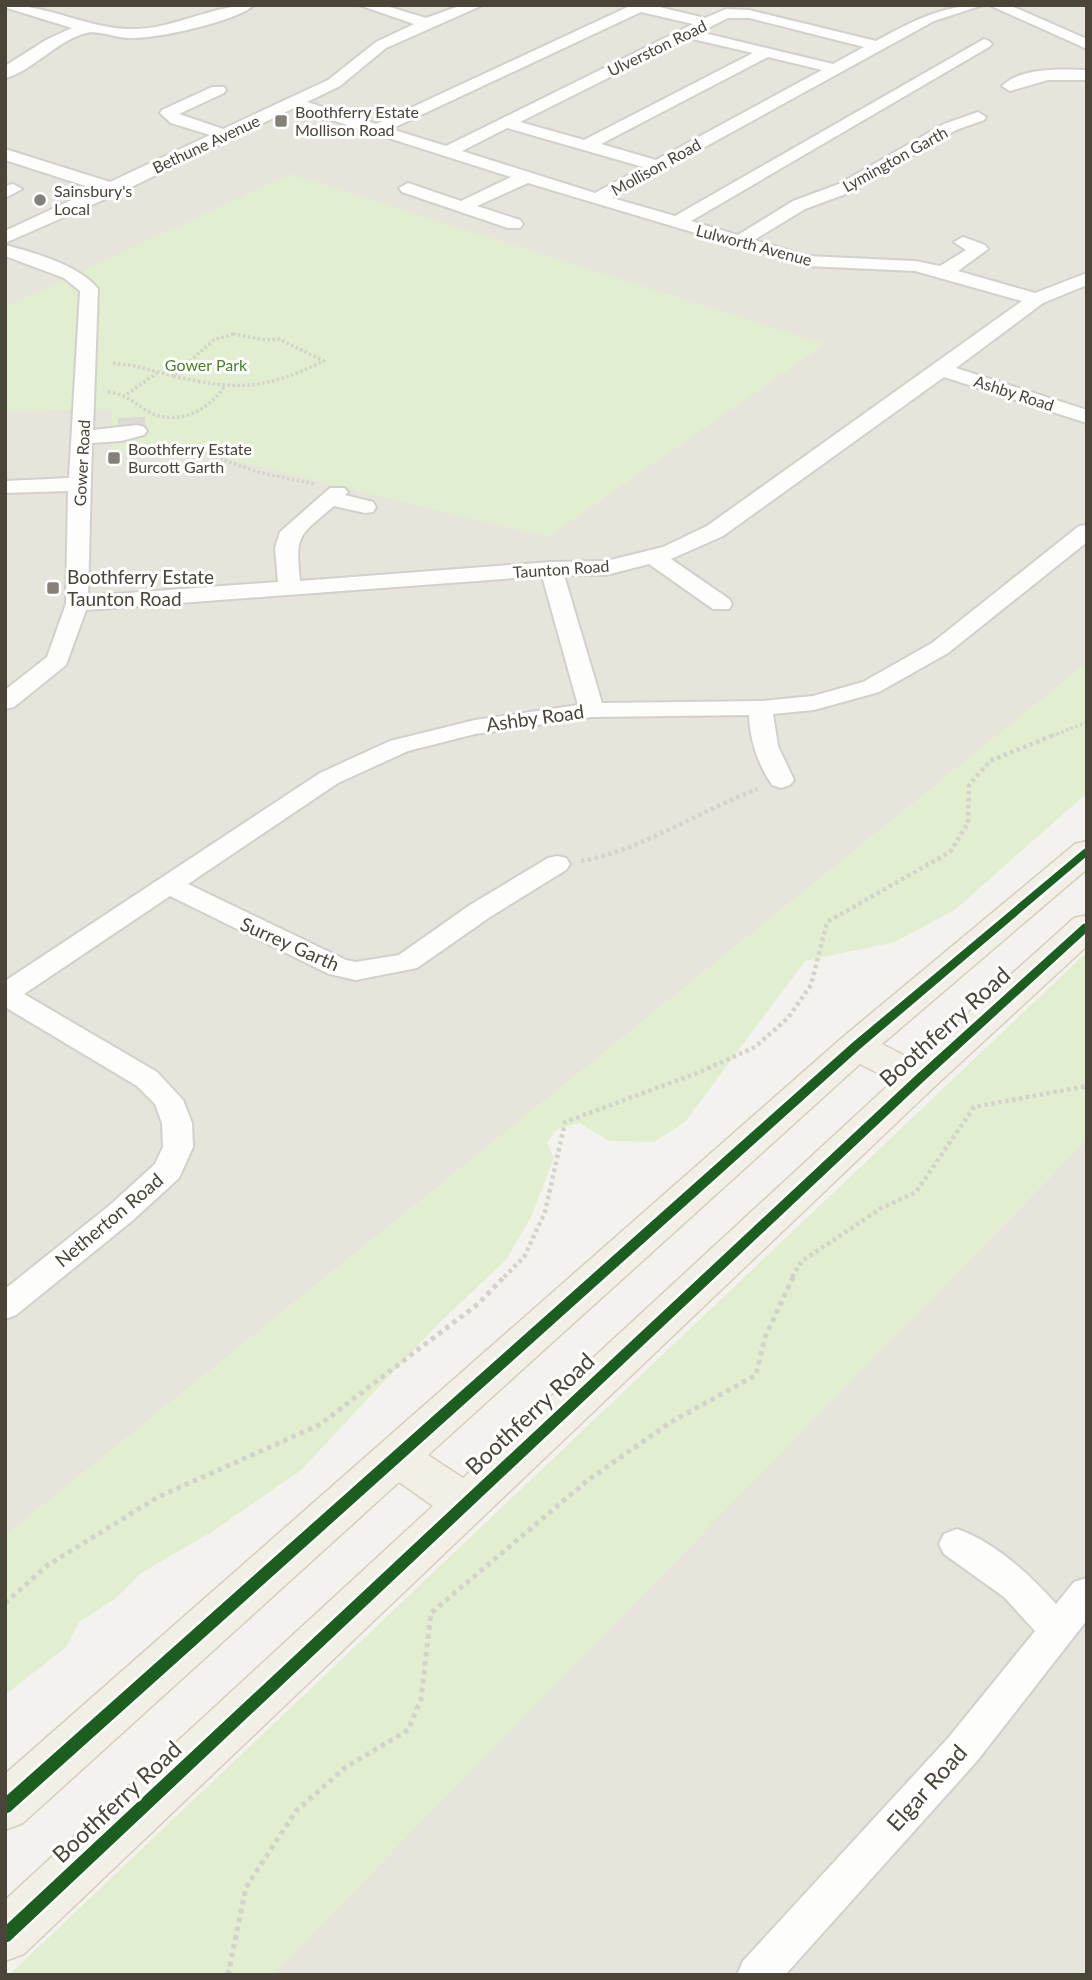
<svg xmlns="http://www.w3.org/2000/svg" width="1092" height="1980" viewBox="0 0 1092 1980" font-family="Lato,sans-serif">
<rect width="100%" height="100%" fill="#f4f2ee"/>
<!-- residential -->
<path fill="#e7e4dc" d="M5,5H1087V663L5,1536Z
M1087,1139V1975H272L283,1963Z"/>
<!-- green -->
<path fill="#e1eecf" d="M290,174L825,344L548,537L185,449L112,454V409L5,412V307Z
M1087,663V793L956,909L895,942L805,961L685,1122L654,1142L609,1141L579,1123L557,1129L547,1143L554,1158L531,1217L506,1260L438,1324L300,1471L210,1533L141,1573L116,1598L79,1622L66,1647L5,1695V1536Z
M1087,952V1139L272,1975H9Z"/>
<!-- building -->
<path fill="#dedbd6" stroke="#dcd9d4" stroke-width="2" d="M144,418V425L119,426V419Z"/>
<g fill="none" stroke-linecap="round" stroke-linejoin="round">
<!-- minor casing -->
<g stroke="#d2d0cb" stroke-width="4">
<path id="minor" d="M5,5C47,5 85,27 127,29C172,31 210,5 254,5C235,22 156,39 129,38C116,38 98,30 86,33C56,41 33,71 5,78V66L46,40L72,28L7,8Z
M359,5H383L426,18L462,5H483L386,48L340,86L307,102L376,124L632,5H651L705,18L726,9L749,10L876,41C911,22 942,5 983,5L934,21L612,198L675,216L984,39L989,41L992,44L989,47L691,221L738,235L793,201L839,184L944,124L978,112L986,117L984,120L956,130L851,192L805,209L754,240L807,256L915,261L940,266L966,250L954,242L963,237L985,245L988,249L958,271L1035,293L1087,273V285L1043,303L956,368L1087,410V423L944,377L723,536L671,559L729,599L732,604L729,609H713L649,564L606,575H564L602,703L761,701L813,696L863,682L932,643L1079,526L1087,525V542L948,653L879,692L814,710L773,714L778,746L794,780L790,785L781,788L772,785C758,764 750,741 749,715L592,717L475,734L408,751L338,783L188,884L346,960L356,962L399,955L470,905L548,858L557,856L566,858L570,864L566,870L490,917L417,968L356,980L329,974L170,896L24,994L157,1072L183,1100L192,1123L193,1147L179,1178L132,1221L16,1315L5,1319V1289L110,1205L155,1164L163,1147L162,1123L155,1104L137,1086L5,1007V981L320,773L390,741L475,720L578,705L542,576L86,610L66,665L14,707L5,709V690L47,657L66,604L68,491L5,493V481L69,478L80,291L64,278L5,256V245C33,252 81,266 98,289L93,430L137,425L144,427L147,431L144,435L121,441L92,443L88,596L278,582L275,548L280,532L330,488H344L348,492L345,495L373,502L376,507L373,512L365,513L334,506C299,536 295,533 300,581L551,562L606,561L663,547L707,526L1022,301L915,271L806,266L528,183L477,206L520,220L523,224L520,228H508L402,192L399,188L408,183L461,201L511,177L294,108L119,193L5,243V231L95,189L5,160V149L110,182L210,135L171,123L160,113L162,110L212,87H224L226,90L224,93L179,114L223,129L328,80L376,42L414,24ZM641,12L693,24L446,146L391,129ZM728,18H749L864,47L833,64L700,32ZM688,38L753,53L584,140L520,122ZM768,57L822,70L656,160L601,144ZM507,128L643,167L595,193L462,151Z
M989,5H1009L1087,39V49Z
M1087,70V80H1048L1010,91L1002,86C1021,67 1062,69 1087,70Z
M13,184L22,189L5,198V186Z
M957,1529C995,1542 1030,1575 1056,1604L1074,1582L1087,1578V1620L977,1761L785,1975H737L743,1961L949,1737L1035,1631L1004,1597L944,1554L939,1544L944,1534Z"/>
</g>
<!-- major casing -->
<g stroke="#d6cebb" stroke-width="3">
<path id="major" d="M1087,841V869L882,1044L915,1061L1074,918L1087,915V946L933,1088L24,1954L5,1961V1900L433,1506L399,1482L23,1823L5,1830V1774L843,1037L1075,844ZM860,1064L893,1081L463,1478L428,1455Z"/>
</g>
<!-- path-far2 -->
<path stroke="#d3d2cc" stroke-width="3.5" stroke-dasharray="2.5 2.5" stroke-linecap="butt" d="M233,334L266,340L279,339L324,361C263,390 238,391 173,376L214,340Z
M113,363L136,366L173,376
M108,392C126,394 133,402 147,411C176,427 207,412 224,387
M127,394L157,373
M147,449L189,447L257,472L315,484
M1052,736L1087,722"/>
<!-- path-far1 -->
<path stroke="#d3d2cc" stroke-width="4.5" stroke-dasharray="3.5 3.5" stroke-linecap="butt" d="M581,861C637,852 702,810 757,789
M504,1277L524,1257L545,1212L565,1122L700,1072L755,1047L788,1018L811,985L827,922L950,852L968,823L969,785L990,761L1056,734
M792,1277L802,1261L880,1209L916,1192L974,1107L1087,1086"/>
<!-- path -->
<path stroke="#d3d2cc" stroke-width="5" stroke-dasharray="4.5 4.5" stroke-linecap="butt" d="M5,1603L48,1565L158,1497L319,1425L478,1304L506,1275
M228,1975L246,1887L296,1811L346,1767L408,1730L421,1699L431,1613L588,1480L671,1422L756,1375L765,1337L794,1275"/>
<!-- minor -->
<use href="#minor" fill="#fdfdfc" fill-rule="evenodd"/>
<!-- major -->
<use href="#major" fill="#f2efe6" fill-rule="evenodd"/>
<!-- cycleway casing -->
<g stroke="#fff" stroke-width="5">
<path id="cycleway" d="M1087,848V856L860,1049L10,1812L5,1814V1797L852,1043L1084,849Z
M1087,923V932L923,1082L10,1941L5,1943V1926L915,1076L1083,924Z"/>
</g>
<!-- cycleway -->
<use href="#cycleway" fill="#1b5e20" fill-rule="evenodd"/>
</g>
<!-- markers -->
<g fill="#868178" stroke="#fff" stroke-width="2.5">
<rect x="274" y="114" width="14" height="14" rx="3.5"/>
<circle cx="40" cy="200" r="7"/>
<rect x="107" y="451" width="14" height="14" rx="3.5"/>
<rect x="46" y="581" width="14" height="14" rx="3.5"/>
</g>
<g text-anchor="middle" stroke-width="6" stroke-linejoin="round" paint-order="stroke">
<!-- far-street labels -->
<g font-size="16" fill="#4b4439" stroke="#fff">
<text transform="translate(657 48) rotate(-26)" y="6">Ulverston Road</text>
<text transform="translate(206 144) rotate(-25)" y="6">Bethune Avenue</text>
<text transform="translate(895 159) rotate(-29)" y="6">Lymington Garth</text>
<text transform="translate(656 167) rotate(-29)" y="6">Mollison Road</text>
<text transform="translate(754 245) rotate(15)" y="6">Lulworth Avenue</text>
<text transform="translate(1014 393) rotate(18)" y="6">Ashby Road</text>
<text transform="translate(82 463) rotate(-87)" y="6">Gower Road</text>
<text transform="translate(561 569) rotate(-4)" y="6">Taunton Road</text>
</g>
<!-- far-poi labels -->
<g font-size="16" fill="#4b4439" stroke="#fff" text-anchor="start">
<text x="295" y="118">Boothferry Estate<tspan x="295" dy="18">Mollison Road</tspan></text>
<text x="54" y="197">Sainsbury's<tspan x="54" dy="18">Local</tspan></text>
<text x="128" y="455">Boothferry Estate<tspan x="128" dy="18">Burcott Garth</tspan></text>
</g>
<!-- far-park labels -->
<g font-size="16" fill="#4a7f2a" stroke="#fff">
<text x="206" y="371">Gower Park</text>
</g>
<!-- poi labels -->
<g font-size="19" fill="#4b4439" stroke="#fff" text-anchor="start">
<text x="67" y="584">Boothferry Estate<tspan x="67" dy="22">Taunton Road</tspan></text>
</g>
<!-- street labels -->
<g font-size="19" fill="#4b4439" stroke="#fff">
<text transform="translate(535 718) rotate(-8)" y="7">Ashby Road</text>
<text transform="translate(290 944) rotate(24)" y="7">Surrey Garth</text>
<text transform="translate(109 1220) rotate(-40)" y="7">Netherton Road</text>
</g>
<!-- near-street labels -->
<g font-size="23" fill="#4b4439" stroke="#fff">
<text transform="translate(945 1027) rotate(-42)" y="8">Boothferry Road</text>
<text transform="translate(530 1414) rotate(-43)" y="8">Boothferry Road</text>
<text transform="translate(927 1788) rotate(-48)" y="8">Elgar Road</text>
<text transform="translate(117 1802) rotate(-43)" y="8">Boothferry Road</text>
</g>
</g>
<!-- border -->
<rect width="1092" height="1980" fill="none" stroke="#4b4439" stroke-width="14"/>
</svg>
